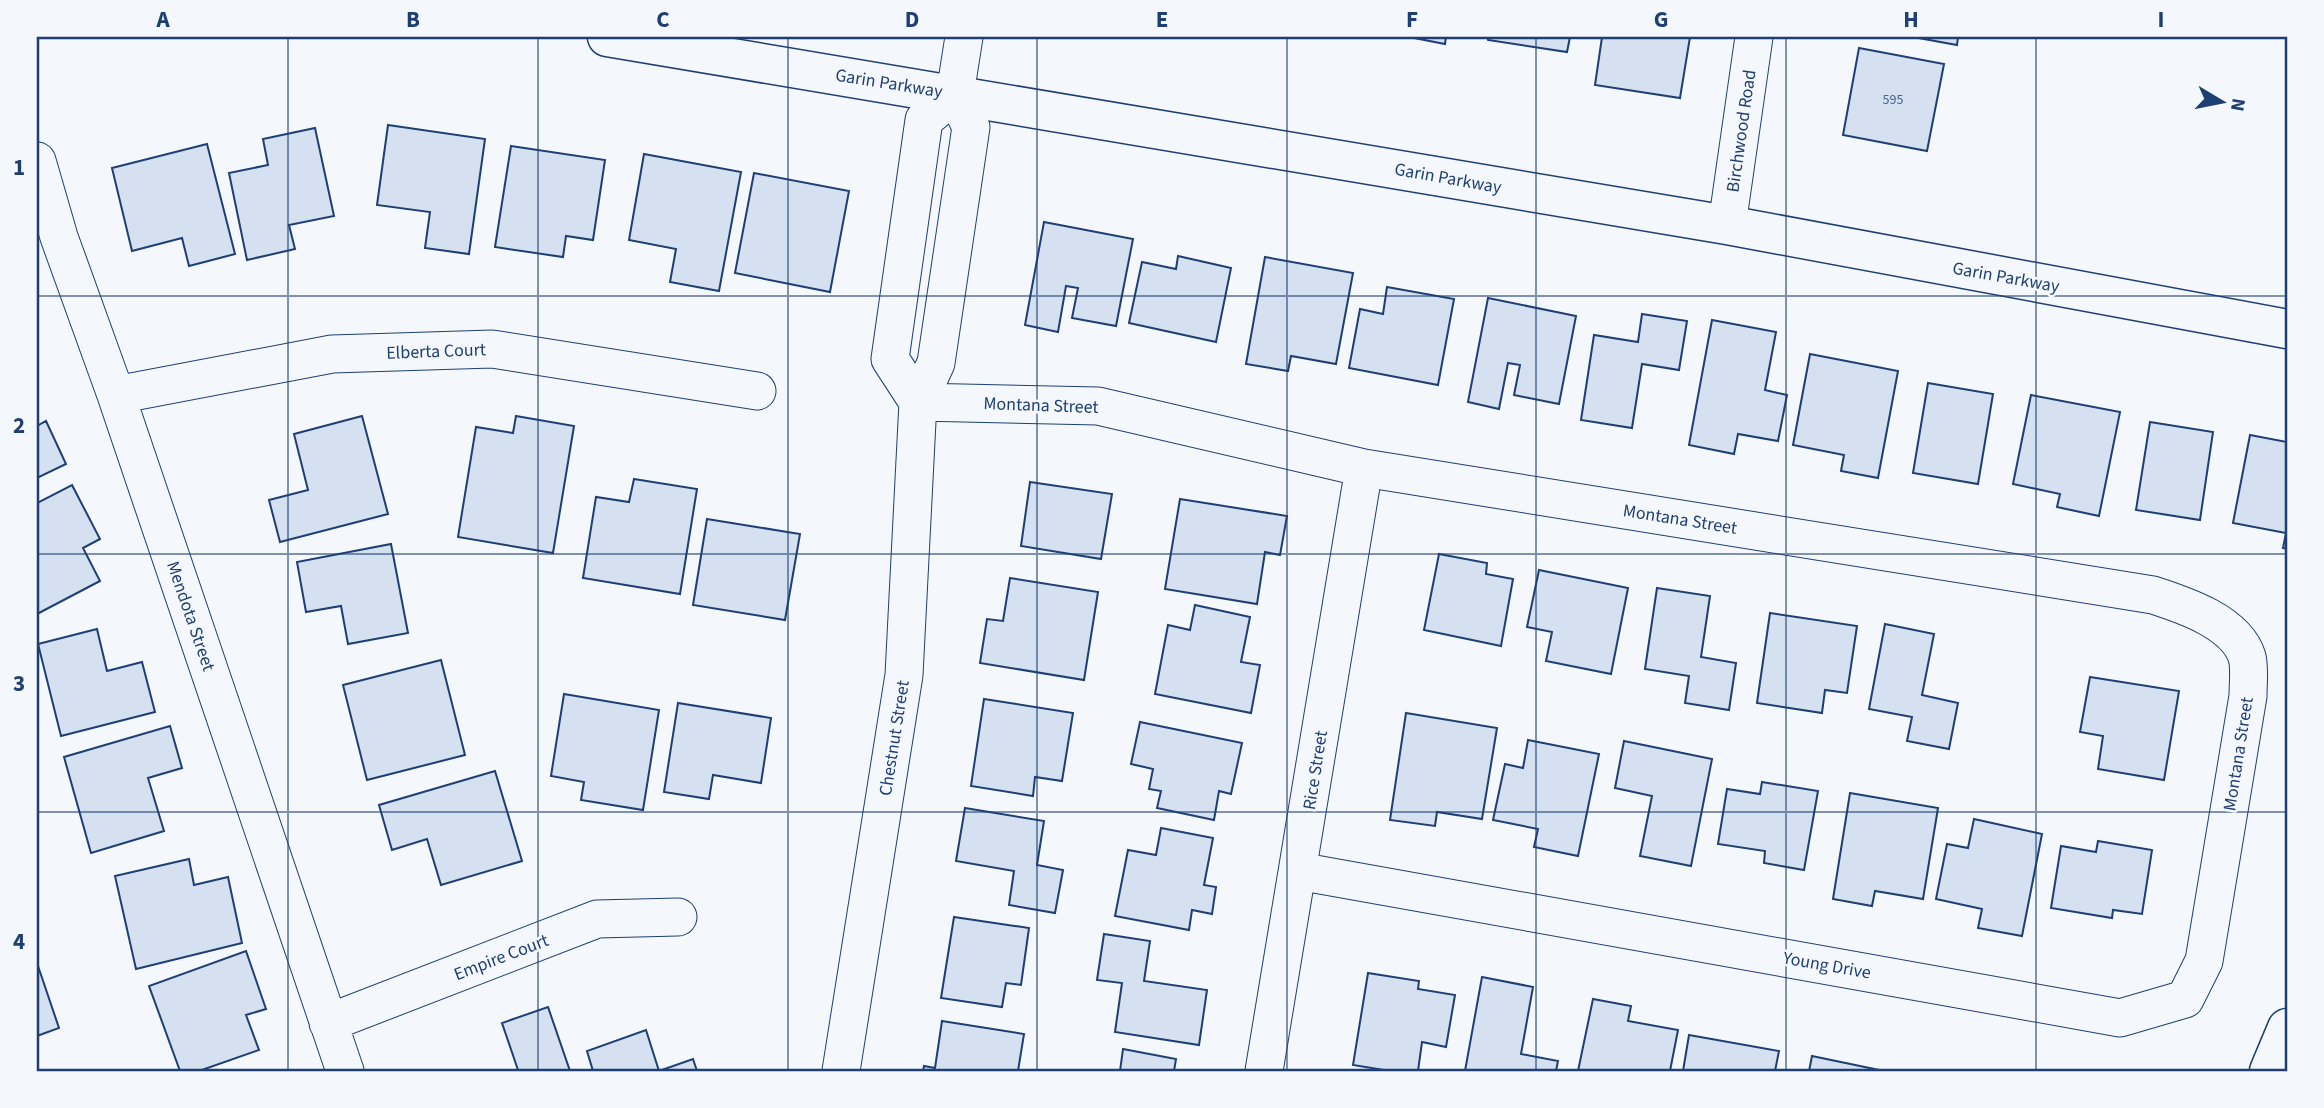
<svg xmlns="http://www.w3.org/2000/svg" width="2324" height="1108" viewBox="0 0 2324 1108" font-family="'Source Sans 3',sans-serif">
<rect width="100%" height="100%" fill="#f4f7fb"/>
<!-- building -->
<path fill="#d5e0f0" stroke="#1d3f73" stroke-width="2" d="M1409,37H1446L1445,44Z
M1488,37H1570L1567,52L1488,40Z
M1602,37H1690L1680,98L1595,85Z
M1913,37H1958L1957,45Z
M1859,48L1944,64L1927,151L1843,135Z
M388,125L485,139L469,254L425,248L430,212L377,205Z
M315,128L334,216L289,225L295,249L247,260L229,173L268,165L263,139Z
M207,144L235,254L189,266L182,238L132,251L112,168Z
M511,146L605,160L593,240L566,236L563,257L495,247Z
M644,154L741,172L719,291L670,282L676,249L629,240Z
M754,173L849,191L830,292L735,273Z
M1044,222L1133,239L1116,326L1072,318L1078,288L1066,286L1058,332L1025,325Z
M1178,256L1231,268L1216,342L1129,323L1142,262L1176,269Z
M1265,257L1353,273L1336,364L1291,356L1288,371L1246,364Z
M1387,287L1454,299L1438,385L1349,368L1360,309L1383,314Z
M1488,298L1576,316L1559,404L1514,395L1520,365L1508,363L1499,409L1468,402Z
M1642,314L1687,321L1679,370L1642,364L1632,428L1581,420L1594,335L1638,342Z
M1712,320L1776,332L1765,390L1787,395L1778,441L1738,434L1734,454L1689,445Z
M1810,354L1898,371L1878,478L1841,471L1844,455L1793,445Z
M1928,383L1993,394L1978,484L1913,473Z
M2031,395L2120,412L2099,516L2057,507L2060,494L2013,484Z
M362,416L388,514L280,542L269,500L308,490L294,434Z
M516,416L574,426L553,553L458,537L476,427L513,433Z
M46,421L66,464L37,478V426Z
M2150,422L2213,432L2200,520L2136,510Z
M2250,435L2287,442V549L2283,548L2286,533L2233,523Z
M634,479L697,489L680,594L583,578L596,497L629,502Z
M1030,482L1112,494L1101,559L1021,546Z
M72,485L100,539L83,548L100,581L37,614V503Z
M1180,499L1287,516L1280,555L1265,552L1257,604L1165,589Z
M707,519L800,534L785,620L693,605Z
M391,544L408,633L348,644L341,606L306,612L297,562Z
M1439,554L1487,563L1486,574L1513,579L1501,646L1424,630Z
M1539,570L1628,588L1611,674L1546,661L1552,632L1527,627Z
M1010,578L1098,592L1084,680L980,663L987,619L1003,621Z
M1657,588L1710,596L1701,657L1736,663L1729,710L1685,703L1689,676L1645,669Z
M1195,605L1250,617L1241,662L1260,665L1251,713L1155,694L1168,625L1190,630Z
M1770,613L1857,626L1847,693L1825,690L1822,713L1757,703Z
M1885,624L1934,634L1922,695L1958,703L1949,749L1907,741L1912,717L1869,709Z
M97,629L107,671L142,662L155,712L61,736L38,644Z
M441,660L465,755L367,780L343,685Z
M2090,677L2179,691L2164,780L2098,769L2103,736L2080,732Z
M564,694L659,710L643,810L581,800L584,782L551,776Z
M984,699L1073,713L1062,781L1035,777L1033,796L971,786Z
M678,703L771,718L761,783L713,775L709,799L664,792Z
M1406,713L1497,728L1482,819L1437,812L1435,826L1390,820Z
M1140,722L1242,743L1231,794L1219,791L1214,820L1157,808L1161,791L1149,789L1153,769L1131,764Z
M170,726L182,768L148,778L164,831L91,853L64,757Z
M1528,740L1599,754L1578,856L1534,847L1538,829L1493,820L1505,764L1523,768Z
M1624,741L1712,759L1691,866L1640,856L1652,796L1615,788Z
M495,771L522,861L441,885L427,839L392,850L379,805Z
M1762,782L1818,791L1804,870L1764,863L1765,851L1718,844L1727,789L1760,794Z
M1850,793L1938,808L1923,899L1875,891L1872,906L1833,899Z
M965,808L1044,821L1037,865L1063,870L1055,913L1009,905L1014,871L956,861Z
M1974,819L2042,834L2022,936L1978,928L1982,909L1936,899L1947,844L1968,848Z
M1161,828L1213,838L1204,885L1216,887L1212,914L1192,910L1189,930L1115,916L1128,850L1156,855Z
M2098,841L2152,850L2142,914L2113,910L2112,918L2051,908L2061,846L2096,852Z
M189,859L194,885L228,877L242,943L136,969L115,876Z
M954,917L1029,928L1021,985L1006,983L1002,1007L941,998Z
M1104,934L1150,941L1144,981L1207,990L1199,1045L1115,1032L1122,983L1097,980Z
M246,951L266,1009L246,1015L259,1050L199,1071H180L149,986Z
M37,963L59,1028L37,1036Z
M1368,973L1419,981L1418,989L1455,995L1446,1047L1422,1042L1418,1071H1390L1353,1065Z
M1482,977L1533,987L1521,1054L1558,1061L1556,1071H1465Z
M1593,999L1631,1006L1628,1021L1678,1030L1670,1071H1578Z
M548,1007L570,1071H515L518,1070L502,1023Z
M942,1021L1024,1034L1018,1071H923L924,1066L935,1068Z
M646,1030L659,1071L693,1059L697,1071H593L587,1051Z
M1689,1035L1779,1051L1775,1071H1683Z
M1123,1049L1176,1059L1174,1071H1120Z
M1812,1056L1884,1071H1809Z"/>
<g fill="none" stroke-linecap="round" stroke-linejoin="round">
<!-- minor casing -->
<g stroke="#1d3f73" stroke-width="39">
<path id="minor" d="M37,161L59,237L116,395L345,1071
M1727,225L1754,37
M116,395L332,354L492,349L757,391
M918,402L1098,406L1364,468L2153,595C2184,605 2236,622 2247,657C2250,668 2248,684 2248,696L2204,961L2185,999L2120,1018L1298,871
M918,402L890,359L924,120L955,94
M328,1023L597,919L678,917
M841,1071L904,675L918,402L936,363L971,127L955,94L964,37
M1264,1071L1364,468"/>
</g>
<!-- tertiary casing -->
<g stroke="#1d3f73" stroke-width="41">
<path id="tertiary" d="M607,37L1727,225L2287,329
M2269,1071L2287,1028"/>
</g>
<!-- minor -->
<use href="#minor" stroke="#f4f7fb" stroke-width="37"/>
<!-- tertiary -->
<use href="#tertiary" stroke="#f4f7fb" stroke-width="38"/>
</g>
<!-- grid -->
<path fill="none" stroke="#1d3f73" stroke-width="2" stroke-opacity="0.55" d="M288,37V1071M538,37V1071M788,37V1071M1037,37V1071M1287,37V1071M1536,37V1071M1786,37V1071M2036,37V1071M37,296H2287M37,554H2287M37,812H2287"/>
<g text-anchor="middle" stroke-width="5" stroke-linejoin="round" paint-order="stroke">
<!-- number labels -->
<g font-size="14" fill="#4b6792">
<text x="1893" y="104">595</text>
</g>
<!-- street labels -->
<g font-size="18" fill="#1d3f73" stroke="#f4f7fb">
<text transform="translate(889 83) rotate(9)" y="6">Garin Parkway</text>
<text transform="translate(1741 131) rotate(-82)" y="6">Birchwood Road</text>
<text transform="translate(1448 178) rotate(10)" y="6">Garin Parkway</text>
<text transform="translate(2006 277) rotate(10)" y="6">Garin Parkway</text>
<text transform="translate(436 351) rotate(-2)" y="6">Elberta Court</text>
<text transform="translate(1041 405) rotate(2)" y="6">Montana Street</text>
<text transform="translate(1680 519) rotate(9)" y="6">Montana Street</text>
<text transform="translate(191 616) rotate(71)" y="6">Mendota Street</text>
<text transform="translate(894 738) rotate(-81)" y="6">Chestnut Street</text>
<text transform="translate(2238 754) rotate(-81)" y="6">Montana Street</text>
<text transform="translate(1315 770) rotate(-81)" y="6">Rice Street</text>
<text transform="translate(501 957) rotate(-21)" y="6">Empire Court</text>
<text transform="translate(1827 965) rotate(10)" y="6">Young Drive</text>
</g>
</g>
<!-- border -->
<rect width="2324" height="1108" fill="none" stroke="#f4f7fb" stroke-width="77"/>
<!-- north arrow -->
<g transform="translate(2222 102) rotate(100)" stroke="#f4f7fb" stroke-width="5" paint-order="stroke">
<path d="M0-5L12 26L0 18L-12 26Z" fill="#1d3f73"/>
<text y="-10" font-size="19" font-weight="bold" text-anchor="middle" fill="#1d3f73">N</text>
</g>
<rect x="38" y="38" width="2248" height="1032" fill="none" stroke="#1d3f73" stroke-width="2.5"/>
<g font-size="23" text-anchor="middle" font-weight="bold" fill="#1d3f73">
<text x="163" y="27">A</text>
<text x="413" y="27">B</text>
<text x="663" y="27">C</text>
<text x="912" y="27">D</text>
<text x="1162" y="27">E</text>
<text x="1412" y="27">F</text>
<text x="1661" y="27">G</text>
<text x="1911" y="27">H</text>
<text x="2161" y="27">I</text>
<text x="19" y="175">1</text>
<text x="19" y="433">2</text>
<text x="19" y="691">3</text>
<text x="19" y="949">4</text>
</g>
</svg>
